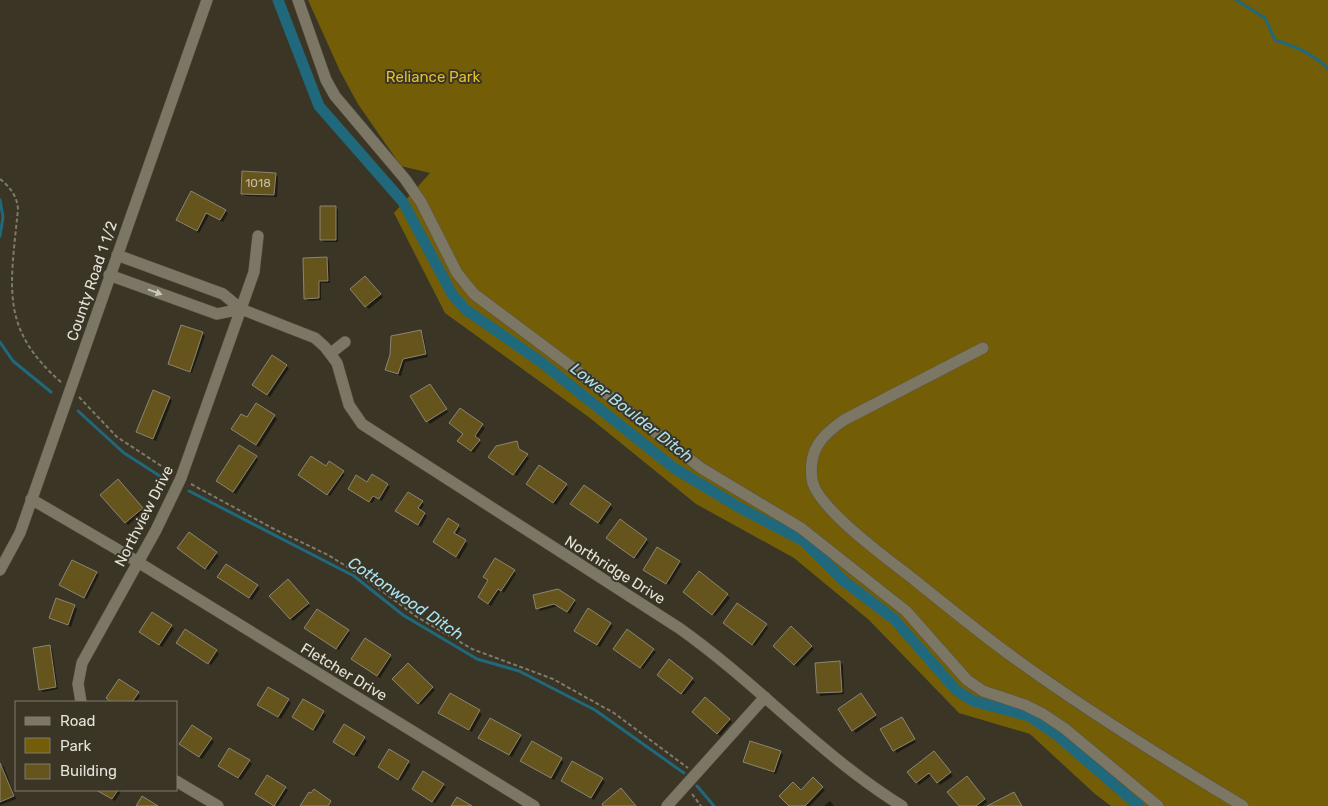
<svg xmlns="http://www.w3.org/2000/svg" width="1328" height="806" viewBox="0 0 1328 806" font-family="Rubik,sans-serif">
<rect width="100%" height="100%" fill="#3a3525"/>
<!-- green -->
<path fill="#735e07" d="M308,0H1328V806H1111L1095,794L1030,734L959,713L869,620L794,558L696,504L590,418L445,313L394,213L430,173L401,166L358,104L340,71Z"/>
<!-- shadow -->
<path fill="#0007" d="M275,174L278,177L277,197L245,196L242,193Z
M192,193L225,211L228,213L223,222L209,215L199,233L180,223L177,220Z
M336,207L338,210V242H324L321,239Z
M327,259L329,261L330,283H321V300L308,301L306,298Z
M368,280L383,297L369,309L351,289Z
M420,331L423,334L428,357L405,362L401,376L389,372L386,370L391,355Z
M202,333L205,336L192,373L172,366L169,364Z
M286,366L289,368L270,397L256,387Z
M430,385L448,412L430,424L412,397Z
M169,398L172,401L156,441L140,434L137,432Z
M461,410L485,428L477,439L481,443L474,453L462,444L464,434Z
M274,416L277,419L259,447L235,431Z
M517,442L521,452L529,458L517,476L492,460Z
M256,457L258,460L236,494L220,483Z
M326,468L345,474L330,496L302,477Z
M118,481L145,511L128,525L101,495Z
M387,485L390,487L382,501L376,497L372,503L352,491Z
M566,485L568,488L556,505L530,486Z
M584,486L613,508L601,525L575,506Z
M422,502L424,505L420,511L427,516L421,527L400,513Z
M459,527L461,528L456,536L468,544L459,559L434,542L452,539Z
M189,533L219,556L208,570L181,551Z
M646,540L649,542L637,559L610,541Z
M679,562L682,564L669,585L647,572Z
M514,571L516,574L504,593L501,590L491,606L479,597L489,581L485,577Z
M96,573L99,575L87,599L61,585Z
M700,573L730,598L715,616L687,594Z
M221,580L257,586L260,588L252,600Z
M291,584L310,606L293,621L271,596Z
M535,596L574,601L576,603L570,614L558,606L540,611Z
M74,606L77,609L71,627L50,618Z
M153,614L174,629L162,647L143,634Z
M610,624L613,626L600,647L575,631Z
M766,625L768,628L755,646L727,626Z
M791,628L814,649L797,667L774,646Z
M309,630L348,631L350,633L339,650Z
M180,645L216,651L219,654L211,665Z
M49,647L52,649L58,689L43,692L40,689Z
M653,650L656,652L643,669L617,651Z
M390,656L392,659L380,678L355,661Z
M669,661L695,682L684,695L661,677Z
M840,662L843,665L844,694L821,696L818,693Z
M408,664L435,690L421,705L394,679Z
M138,693L140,696L136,702L110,701Z
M450,694L482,714L472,732L442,715Z
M864,698L877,718L856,733L853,730Z
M705,699L732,722L720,736L693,712Z
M288,700L291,703L281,719L261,707Z
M304,701L326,715L316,731L297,719Z
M904,721L916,742L897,753L882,730Z
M520,736L522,739L512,757L483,740Z
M364,738L367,741L357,757L335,742Z
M211,739L214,742L202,759L183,747Z
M532,742L564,762L554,780L524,763Z
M389,751L411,765L401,781L382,769Z
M780,752L783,755L776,774L745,762Z
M937,755L953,776L940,785L932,775L919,785L917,782Z
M249,761L252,764L241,780L222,768Z
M0,765L4,767L16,799L0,805Z
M602,779L605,782L594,800L562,781Z
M813,779L825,790L810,806H791Z
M970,780L987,802L982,806H960Z
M443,785L446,787L435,803L416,791Z
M285,788L288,790L278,806L260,797Z
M96,790H122L115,801Z
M830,801L834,806H824Z"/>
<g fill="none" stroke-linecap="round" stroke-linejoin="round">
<!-- stream -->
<path stroke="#20697d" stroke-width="3" d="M1236,0L1265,18L1275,40C1295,46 1314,54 1328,69
M0,200L3,217L0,236
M0,342L13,361L51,392
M78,411L124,453L163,478
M189,491L354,576L403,615L477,659L519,671L595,710L684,773
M697,786L714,806"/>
<!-- canal -->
<path stroke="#20697d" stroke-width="11" d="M278,0L319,106L403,202L452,294L465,309L541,362L674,468L742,509L804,541L844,581L894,619L956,690L973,701L1029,716L1057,735L1139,806"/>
</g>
<!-- building -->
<path fill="#65551d" stroke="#8b8573" d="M242,171L276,173L274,195L241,194Z
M191,191L226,210L220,220L206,213L197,231L176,220Z
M320,206H336V240H320Z
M327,257L328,281H319V298L304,299L303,258Z
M365,276L381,294L365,307L350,289Z
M181,325L203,332L190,372L168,364Z
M421,330L426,354L403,359L398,374L385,370L390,355L391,336Z
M272,355L287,365L267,395L252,385Z
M430,384L447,409L426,422L410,396Z
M153,390L170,397L153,439L136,432Z
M256,403L275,415L256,445L231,429L241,414L247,417Z
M460,408L483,424L475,436L480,440L471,451L457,441L463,434L449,423Z
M517,441L519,449L528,454L513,475L488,457L496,446Z
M239,445L257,456L233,492L216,481Z
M311,456L326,466L329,461L344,471L327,495L298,475Z
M539,465L567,484L553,503L526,484Z
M372,474L388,484L379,499L373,496L369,502L348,489L356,475L367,482Z
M118,479L143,508L125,523L100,495Z
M584,485L611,504L598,523L570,504Z
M408,492L423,501L418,508L425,513L418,525L395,511Z
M448,518L459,525L454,533L466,540L456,557L433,542Z
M620,519L647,539L634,558L606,538Z
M189,532L217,552L205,569L177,548Z
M657,547L680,561L666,584L643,570Z
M495,558L515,570L501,591L498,589L488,604L478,597L488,580L483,577Z
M72,560L97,572L84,598L59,585Z
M226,564L258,585L249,598L217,577Z
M699,571L728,594L712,615L683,592Z
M288,579L309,603L290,619L269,596Z
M558,589L575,600L567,612L554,604L536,609L533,595Z
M56,598L75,605L68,625L49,618Z
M737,603L767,624L752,645L723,623Z
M588,608L611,623L597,645L574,631Z
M317,609L349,630L336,649L304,628Z
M152,612L172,625L159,645L139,632Z
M791,626L812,646L794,665L773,646Z
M185,629L217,650L208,664L176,643Z
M627,629L654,649L640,668L613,649Z
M365,638L391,655L377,676L351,659Z
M50,645L56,687L39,690L33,648Z
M669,659L693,678L681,694L657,675Z
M840,661L842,692L817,693L815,663Z
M408,663L433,687L418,704L392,679Z
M119,679L139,692L132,702H111L106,698Z
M268,687L289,699L278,717L257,705Z
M450,693L480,710L469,730L438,713Z
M861,693L876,715L852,731L838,709Z
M705,697L730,719L717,734L692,712Z
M303,699L324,711L313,730L292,717Z
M902,717L915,739L893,751L880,729Z
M490,718L521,735L509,755L478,738Z
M344,724L365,737L354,755L333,742Z
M192,725L212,738L199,757L179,744Z
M532,741L562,758L551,778L520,761Z
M750,741L781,751L774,772L743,762Z
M229,748L250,760L238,778L218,766Z
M389,749L409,761L398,780L378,767Z
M934,751L951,772L937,783L929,773L916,783L907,772Z
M572,761L603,778L591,798L561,781Z
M0,763L14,796L0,802Z
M423,771L444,784L432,802L412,789Z
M267,775L286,787L274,806L255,794Z
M967,776L985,799L976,806H959L947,792Z
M813,777L823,787L805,806H789L779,796L793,782L801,790Z
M621,788L636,806H603L602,804Z
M314,789L331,801L328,806H300L309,792L311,793Z
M96,790H118L112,799Z
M1014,792L1022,806H987Z
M142,796L158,806H136Z
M457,797L472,806H451Z"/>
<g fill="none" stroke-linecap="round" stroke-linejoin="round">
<!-- minor casing -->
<g stroke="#585346" stroke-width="12">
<path id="minor" d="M298,0L326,80L335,96L405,179L421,202L457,273L474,294L589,380L701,468L801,528L906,611L967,680L983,691L1025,705L1043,714L1064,728L1158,806
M117,255L223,294L241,309L315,338L325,347L337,363L349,405L362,424L679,628C757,683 821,756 902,806
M109,275L217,314L241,309
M983,348L844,420C822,435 808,450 812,479C815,506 885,557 907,574C938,599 970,625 1002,649C1079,706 1161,757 1243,806
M331,353L345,342
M31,499L115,548L534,806
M0,570L20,533L207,0
M81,702L78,684L82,663L156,530L181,478L254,272L258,236
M176,781L218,806
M667,806L765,697"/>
</g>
<!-- path -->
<path stroke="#7e7a6c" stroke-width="2" stroke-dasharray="4 2.5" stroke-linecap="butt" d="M0,179C10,187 17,196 18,209C10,290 0,329 62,383
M79,397L117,437L172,473
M191,484L272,528L328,555L359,574L417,617L472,649L553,679L614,713L688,768
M692,794L701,806"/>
<!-- minor -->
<use href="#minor" stroke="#7c7665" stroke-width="11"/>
</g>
<!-- one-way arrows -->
<defs><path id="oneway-solid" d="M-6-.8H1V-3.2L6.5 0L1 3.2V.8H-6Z" transform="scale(1.25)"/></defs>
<use fill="#cbc7bb" href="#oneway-solid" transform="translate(155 292) rotate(20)"/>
<g text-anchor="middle" stroke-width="4" stroke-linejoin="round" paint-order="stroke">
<!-- number labels -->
<g font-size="12" fill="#c5bfa9">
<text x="258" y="187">1018</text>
</g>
<!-- park labels -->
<g font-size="15" fill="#e5bf29" stroke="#3a3525">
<text x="433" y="82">Reliance Park</text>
</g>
<!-- street labels -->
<g font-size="15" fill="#e5e2d8" stroke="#3a3525">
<text transform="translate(92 281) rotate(-71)" y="5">County Road 1 1/2</text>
<text transform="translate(144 516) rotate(-63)" y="5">Northview Drive</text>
<text transform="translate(615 570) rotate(32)" y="5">Northridge Drive</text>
<text transform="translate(344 672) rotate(31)" y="5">Fletcher Drive</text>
</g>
<!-- water labels -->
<g font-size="16" font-style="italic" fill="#a9e2f4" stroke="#3a3525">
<text transform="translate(632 412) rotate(38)" y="6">Lower Boulder Ditch</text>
<text transform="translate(406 598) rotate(34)" y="6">Cottonwood Ditch</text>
</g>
</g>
<!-- legend -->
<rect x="15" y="701" width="162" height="90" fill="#3a3525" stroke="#7e7a6d"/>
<rect x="25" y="717" width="25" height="8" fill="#7c7665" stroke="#7e7a6d"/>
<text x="60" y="726" font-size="15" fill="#e5e2d8">Road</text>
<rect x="25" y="738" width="25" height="15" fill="#735e07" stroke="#7e7a6d"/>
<text x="60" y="751" font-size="15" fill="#e5e2d8">Park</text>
<rect x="25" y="764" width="25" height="15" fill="#65551d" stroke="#7e7a6d"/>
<text x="60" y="776" font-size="15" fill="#e5e2d8">Building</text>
</svg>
